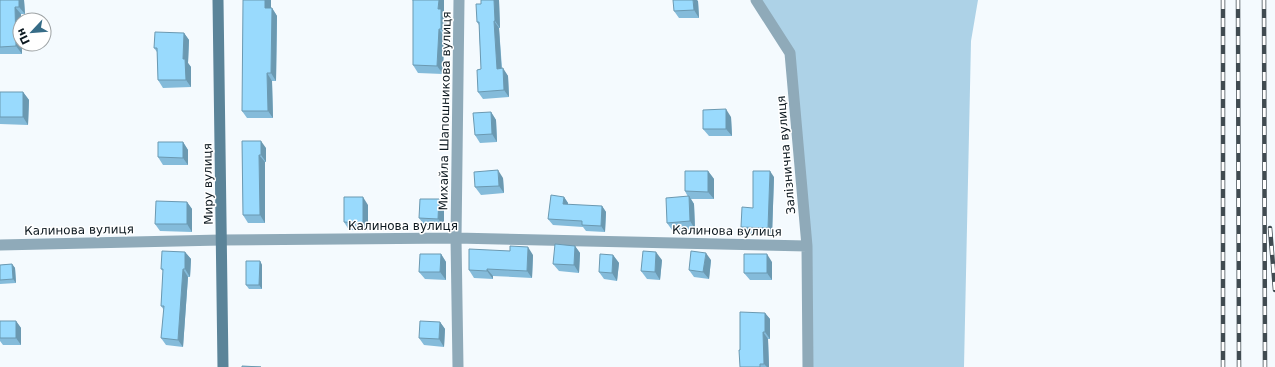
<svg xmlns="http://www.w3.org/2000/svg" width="1275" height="367" viewBox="0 0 1275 367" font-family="'DejaVu Sans',sans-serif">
<rect width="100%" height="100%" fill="#f4fafe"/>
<!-- green -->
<path fill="#add2e7" d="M756,0H978L971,41L964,367H806L807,246L790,53Z"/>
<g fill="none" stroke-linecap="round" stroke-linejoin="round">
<!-- minor -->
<path stroke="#8faab9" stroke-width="11" d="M756,0L790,53L807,246L808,367
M0,245L221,240L456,238L807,246
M458,367L456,238L459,0"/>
<!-- secondary -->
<path stroke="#5b8499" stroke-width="11" d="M218,0L223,367"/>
<!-- rail casing -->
<g stroke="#404b51" stroke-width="4.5">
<path id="rail" d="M1223,0V367
M1238,0L1239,367
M1264,0L1265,367
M1270,228L1275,290"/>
</g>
<!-- rail -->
<use href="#rail" stroke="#fff" stroke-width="3" stroke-dasharray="9" stroke-linecap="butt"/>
</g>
<!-- wall -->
<path fill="#84bbda" d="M0,0H24L25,14H21L22,54H0Z
M271,0V8H272L277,16L276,81H272L273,118H247L242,111Z
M412,0H444V12L446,17L447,36H444L443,74L418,73L413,65V1Z
M481,0H499L500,28H499L502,68L508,76L509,97L483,99L478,92L481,69L479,25L477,22L481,4Z
M698,1L699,18H679L674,11Z
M184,33L189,40L188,63L191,67V87L163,88L158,80L157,52L154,48Z
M0,92H23L29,100L28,125L0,124Z
M491,112L496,120L497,142L480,143L475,135Z
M731,117L732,136H709L703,129Z
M242,141L266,148V162H265V223H248L243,215Z
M183,142L188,150V165H163L158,157Z
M708,171L714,179V199H691L694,204L695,229L672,230L667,223L688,197L685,191Z
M774,177L772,235L746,234L741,227Z
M503,178L504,193L481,195L475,187Z
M564,197L568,203V205L602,206L606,212L605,232L586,231L583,227L553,225L548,219Z
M187,202L192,209V232L160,231L155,224Z
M368,205V230H349L344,222Z
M444,207V226H425L419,218Z
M575,246L580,253L579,273L559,271L553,264Z
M185,252L191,259L190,277H188L183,347L166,345L161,338L164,310L161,306L163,271L161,269Z
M441,254L446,262V280L425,279L419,272Z
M533,255L532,278L493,276V279L474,278L469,270Z
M613,255L619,263L617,281L604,279L599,272Z
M662,260L660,280L647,279L641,271Z
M711,260L709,279L694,277L689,270Z
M260,261L262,265V289H249L246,285Z
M772,262V280H750L744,273Z
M12,264L15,268L16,283L0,284V265Z
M765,313L770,319V339H768L769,367H740Z
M0,321H16L21,328V345H3L0,341Z
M440,322L445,329L444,347L424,345L419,338Z"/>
<!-- shaded-wall -->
<path fill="#6b99b1" d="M19,0H24L25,14L19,7Z
M265,0H271V16L265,8Z
M439,0H444V12L446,17L447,36L441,29L438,9Z
M494,0H499L500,28L495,21Z
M693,0H697L698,1L699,18L694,10Z
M15,7L21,14V20H20V44H22V54L16,46Z
M272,8L277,16L276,81L271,73Z
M494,21L499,28L502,76L497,69Z
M439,29L444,36L443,74L437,66Z
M184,33L189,40L188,63L191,67V87L186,80L183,59Z
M503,68L508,76L509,97L504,90Z
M267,73L272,81L273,118L268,111Z
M23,92L29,100L28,125L23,117Z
M726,109L731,117L732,136L726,129Z
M491,112L496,120L497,142L492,134Z
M261,141L266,148V162L261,155Z
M183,142L188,150V165L183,158Z
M259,155L265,162V223L260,215Z
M498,170L503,178L504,193L499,186Z
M708,171L714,179V199L708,192Z
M770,171L774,177L772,235L768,228Z
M689,196L694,204L695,229L690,221Z
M363,197L368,205V230L363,223Z
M564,197L568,203L567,210L563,204Z
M439,199L444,207V226L438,219Z
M187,202L192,209V232L187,224Z
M602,206L606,212L605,232L601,226Z
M575,246L580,253L579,273L574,265Z
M528,247L533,255L532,278L527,271Z
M185,252L191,259L190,277L185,269Z
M656,252L662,260L660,280L655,272Z
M706,253L711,260L709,279L703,272Z
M441,254L446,262V280L440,272Z
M767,254L772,262V280L767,273Z
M613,255L619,263L617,281L612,273Z
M260,261L262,265V289L259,285Z
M12,264L15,268L16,283L13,279Z
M183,269L188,277L183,347L178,340Z
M487,269L493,276V279L487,271Z
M765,313L770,319V339L765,332Z
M16,321L21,328V345L16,338Z
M440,322L445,329L444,347L439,339Z
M763,332L768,339L769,367H767L764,364Z"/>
<!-- building -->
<path fill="#99dafd" stroke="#6b99b1" d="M0,0H19V7H15L16,46L0,47Z
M243,0H265V8H272L271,73H267L268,111H242Z
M413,0H439L438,9H441V29H439L437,66L413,65Z
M481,0H494L495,21H494L497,69L503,68L504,90L478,92L477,70L481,69L479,22H477L476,4H481Z
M673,0H693L694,10L674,11Z
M155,32L184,33L183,59H185L186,80H158L157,48H154Z
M0,92H23V117H0Z
M726,109V129H703V110Z
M491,112L492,134L475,135L473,113Z
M242,141H261V155H259L260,215H243Z
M158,142H183V158L158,157Z
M498,170L499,186L475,187L474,172Z
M685,171H708V192L685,191Z
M753,171H770L768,228L741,227L742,207L753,208Z
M551,195L564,197L563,204L602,206L601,226L582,225V221L548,219Z
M689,196L690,221L667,223L666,198Z
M344,197H363V223L344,222Z
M420,199H439L438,219L419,218Z
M156,201L187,202V224H155Z
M555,244L575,246L574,265L553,264Z
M510,246L528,247L527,271L487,269V271L469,270V249L510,251Z
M162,251L185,252V269H183L178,340L161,338L164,306H161L163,269H161Z
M643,251L656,252L655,272L641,271Z
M691,251L706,253L703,272L689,270Z
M420,254H441L440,272H419Z
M600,254L613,255L612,273L599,272Z
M744,254H767V273H744Z
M246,261H260L259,285H246Z
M12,264L13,279L0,280V265Z
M740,312L765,313V332H763L764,364H760V367H740L739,350H740Z
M0,321H16V338H0Z
M420,321L440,322L439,339L419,338Z
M242,366L261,367H242Z"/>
<g text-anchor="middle" stroke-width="3" stroke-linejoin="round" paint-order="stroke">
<!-- street labels -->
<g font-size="12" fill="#0c181f" stroke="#fff">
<text transform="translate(445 111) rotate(-89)" y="4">Михайла Шапошникова вулиця</text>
<text transform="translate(786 155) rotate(-95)" y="4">Залізнична вулиця</text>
<text transform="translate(208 184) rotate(-91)" y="4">Миру вулиця</text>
<text x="403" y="230">Калинова вулиця</text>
<text transform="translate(79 230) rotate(-1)" y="4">Калинова вулиця</text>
<text transform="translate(727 231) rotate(1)" y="4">Калинова вулиця</text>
</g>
</g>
<!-- north arrow -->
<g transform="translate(32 32) rotate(244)"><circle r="19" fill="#ffffff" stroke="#9ea3a5"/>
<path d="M0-3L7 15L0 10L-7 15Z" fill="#366c87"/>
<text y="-6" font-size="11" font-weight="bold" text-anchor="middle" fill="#0c181f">Пн</text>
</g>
</svg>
